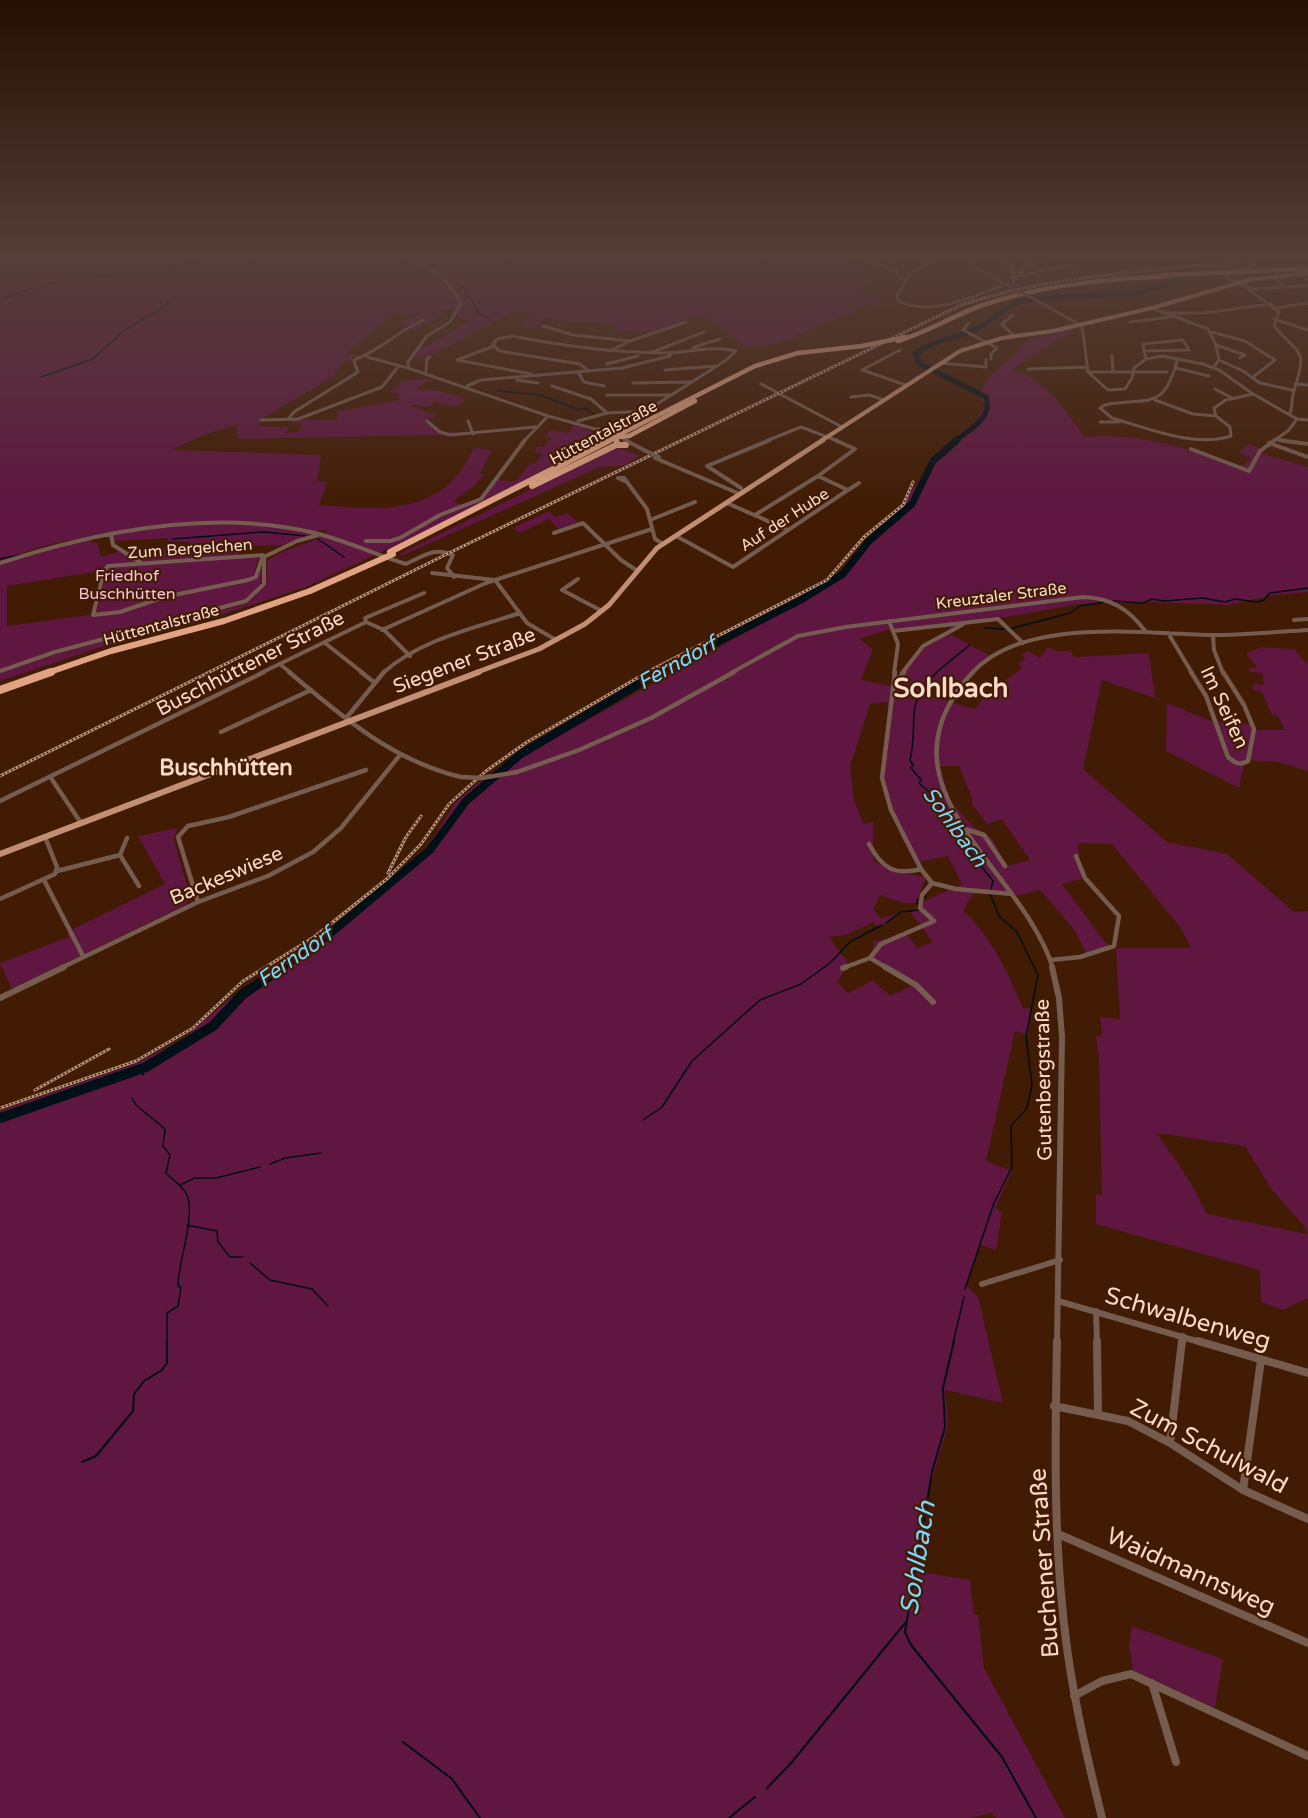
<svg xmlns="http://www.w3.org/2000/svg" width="1308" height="1818" viewBox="0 0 1308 1818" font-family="'Varela Round',sans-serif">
<rect width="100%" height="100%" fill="#411b03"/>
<!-- green -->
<path fill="#5f1641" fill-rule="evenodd" d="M0,258H834L863,268L869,282L859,295H892L777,344L745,347L717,324L699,315L667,328L637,333L636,330L611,332L618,324L546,319L536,328L521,325L531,315L518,309L421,361L422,358H413L422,345L427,346L470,321L452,315L454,309L440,310L444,313L414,331L396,322L420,316L395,312L348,352L344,359L350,354L358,355L351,361L343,360L334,376L265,417L257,426L289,427L285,433L298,432L303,423H291L293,420L337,419L338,411L400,400L397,397L401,394L392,392L402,381L437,379L424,383L416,389L440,391L466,399L455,407L436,402L427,407L412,404L411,406L437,416L428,419L442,431L480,434L237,439V425L206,434L171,450L321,455L317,481L327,482L319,505C383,510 443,517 474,448L492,450L480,473L484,475L473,487L453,501L462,505L476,501L496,479L515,482L530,464L533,465L543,454L534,452L538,446L544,447L551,438L544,437L550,430L569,433L574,426L572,422L601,437L513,487L409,539L308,586L206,620L98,648L0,681V672L83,646L246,604L266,585L267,561C285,547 314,544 328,531L322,530L283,545L243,546L237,557L218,559L259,557L255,569L262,568L261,586L243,601L71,646L0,669V565L29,555L91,539L92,543L97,542L101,557L118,552L187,546L190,542L168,541V538L118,541L111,539L113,535C74,538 35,545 0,563ZM100,571H106L96,614L7,626V586Z
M1073,327L1075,329L1011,370C1047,379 1063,408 1085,437C1141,433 1190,448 1241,468L1252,458L1239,453L1248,444L1263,450V454L1308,467V592L1274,595L1228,605L1148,602L1079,604L978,622L960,627L950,634L989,655L956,695L929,686L923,694L975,709L987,693L1023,668L1018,663L1026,659L1021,655L1028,651L1040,658L1048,647L1057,651H1070L1074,657L1149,653L1155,698L1102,680L1083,769L1167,842L1227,854L1294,912L1308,911V1298L1283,1310L1261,1302L1260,1270L1096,1224V1194L1102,1195L1099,1058L1096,1036L1102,1037L1100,1017L1120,1019L1116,948H1191L1181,928L1112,844L1078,843L1082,879L1062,884L1111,950L1088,956L1073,928L1040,890L1020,895L973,894L963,910C994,941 1006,969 1023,1008L1031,1009L1028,1035L1015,1031L986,1161L1012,1171L995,1208L1002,1212L996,1250L980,1245L966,1286L978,1297L1003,1403L945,1390L948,1426L930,1486L914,1571L970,1580L974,1614L978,1615L984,1668L1065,1818H996L992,1813L971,1818H0V1111L137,1063L183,1039L226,1002L317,940L426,850L454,804L479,782L493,780L524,755L844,578L860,546L900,511L912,490L958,435L977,420L985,405L979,396L988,379L1027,341ZM946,626L951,628L925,647L891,686L861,680L873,649L859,639L887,630ZM888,702C888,720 884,739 883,758C881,796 897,830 915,863L948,856L962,884L922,902L911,913L933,942L917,948L907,935L874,941L872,956L913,985L890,996L873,980L848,993L837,982L849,964L829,937L846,935L873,922L878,928L896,914L881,919L873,909L880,895L903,903H916L926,877L903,873L873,861V822L864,824L854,801L850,767L870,704ZM940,766H959L973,800L971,803L987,824L1002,819L1030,860L1007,866L992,838L973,826L951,803ZM1157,1133L1245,1146L1272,1190L1305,1227L1307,1234L1207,1214L1189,1180Z
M617,447L640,456L625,465L600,467L402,556L399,554Z
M549,511L555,517L567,513L578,522L559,529L549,519L520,533L513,528Z
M1262,647L1294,649L1308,665V771L1278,762L1245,760L1239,788L1166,751L1167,703L1211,721L1249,724L1256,730H1285L1277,715H1272L1261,691H1254L1252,684L1264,685L1262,673L1249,672V668L1257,667L1246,653Z
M177,828L174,840L190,896L187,904L12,989L0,963L69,937L67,932L165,884L138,836Z
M1132,1626L1223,1659L1215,1708L1133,1670L1129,1646Z"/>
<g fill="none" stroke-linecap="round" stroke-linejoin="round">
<!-- stream-far1 -->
<path stroke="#010f17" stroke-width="1.5" d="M164,276L163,274L207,258
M456,282L464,288L465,293
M465,295L473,302L477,312L491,320
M0,300C48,280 102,272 154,273
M41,377L93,359L122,332L168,304V300
M499,388L498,391L540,395L579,410L585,408L594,414
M173,539L264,532L306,536
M318,539L344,557
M0,559L20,555
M1113,601L1143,603L1152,599L1164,601L1203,598L1225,602L1235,599L1257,602L1264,600L1270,593L1308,588
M985,628L1005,629
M1009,629L1070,613L1080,606L1105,602
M970,645C949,662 916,683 914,713C913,729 914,745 910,760L913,765L911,768L921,780L919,783L934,796L955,833L993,881L991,889
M918,906L917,900L926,896
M886,923L901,912L919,910
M143,1068V1075
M132,1098L136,1105L165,1129L163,1146L170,1155L166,1173C172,1179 182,1186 186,1193C197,1214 178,1261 178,1286L181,1287L178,1306L167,1313V1343
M643,1120L662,1107L692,1061L760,1000L801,984L830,963L850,942L882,925
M270,1164L285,1158L321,1153
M180,1185L195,1178H216L260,1167
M187,1225L217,1231L218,1242L230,1257H243
M250,1263L270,1280L312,1289L328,1306
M965,1289L994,1203L1012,1167L1011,1126L1027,1108L1032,1085L1026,1036L1038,975L1017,932L999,916L990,894
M953,1343L964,1297"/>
<!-- stream -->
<path stroke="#010f17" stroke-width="2" d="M954,1341L943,1388L945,1427L932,1472L905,1632L911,1645L1002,1757L1036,1818
M82,1462L96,1456L133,1411L134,1394L144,1381L162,1370L167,1363V1341
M403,1742L452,1779L480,1818
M767,1788L792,1762L905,1623
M729,1818L755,1797"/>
<!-- river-far3 -->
<path stroke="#010f17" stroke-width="5" d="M955,441C970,429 993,418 986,397L920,364L915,354C932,340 952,340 971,331C991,323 1004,306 1024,300L1143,292L1182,279V271L1159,258"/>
<!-- river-far2 -->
<path stroke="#010f17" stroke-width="7" d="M657,673L801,600L843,574L869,541L912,504L933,461L957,440"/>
<!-- river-far1 -->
<path stroke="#010f17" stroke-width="8" d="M281,968L320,942L430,850L466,801L521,754L659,672"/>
<!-- river -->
<path stroke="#010f17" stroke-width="10" d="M0,1118L146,1067L213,1026L243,994L283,967"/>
<!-- minor-far4 -->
<path stroke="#755c4f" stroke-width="3" d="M403,258C433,268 446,275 461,304L450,322L427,336L408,362V368L548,416L614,434
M861,258L885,266L904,280
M883,258L891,261L898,273
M937,258L910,274L897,295L898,301C932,317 969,297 1002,286
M963,258L984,273
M1261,258L1250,267L1228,274L1226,278L1254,289L1308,286
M1304,277L1308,280
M1275,279L1286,287
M1248,289L1279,312L1274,326C1300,358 1308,346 1294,391C1291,398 1293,407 1290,413
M1036,300L1082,326L1088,372L1108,390L1125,389L1132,378L1134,368L1146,359L1162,356L1203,364L1219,370L1253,394L1297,419
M1152,308L1208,329L1216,345L1219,360L1213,368
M1277,308L1308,303
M1163,313H1204L1271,304
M1013,315L1002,324L1014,336
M1274,319L1308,330
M1130,322L1170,317
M969,323L963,330L997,348L991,354V359
M543,326L573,335L630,341
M1211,332L1245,341L1275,360L1253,377
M1183,340L1189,350L1144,351L1143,344Z
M1216,345L1245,355L1240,358
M494,346L457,360L531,374
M900,350L862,370L906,385
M610,351L630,341L686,322
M691,351L694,347L720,339
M1144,351L1146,359
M650,353L704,332
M1112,356L1113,371
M367,357L408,368
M1219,360L1243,371L1260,383L1292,390
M941,363L986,367V359
M607,364L638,356
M1176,368L1209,376
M1028,369L1087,367
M665,370L715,366
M426,371L427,359L430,357
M578,372L584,382L604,386
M1088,372H1167
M517,380L538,383
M633,383L691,382
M761,384L842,427
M1295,384L1308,385
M467,386L481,380L622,368L670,356L672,353
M552,386L591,399L607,413
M1215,389L1232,398
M607,395H671
M851,397L869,395L884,400
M1155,400L1193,414L1216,416L1230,427L1231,436C1195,448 1147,428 1112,418L1100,408L1105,405C1150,396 1163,413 1178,358
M1216,416L1214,408L1226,400L1253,394
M289,418L294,412L358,372L354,361L356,359C381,350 398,331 423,320
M1297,419L1308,420
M261,420L298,419L382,387L398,367
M427,421L440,432L450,435L535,427
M468,421L473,434
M578,421L607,413L646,411L725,361L736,351C712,345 687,353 663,353C611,352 562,346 512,336L497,339L493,344L498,350L505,352L580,364L589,371
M1100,422H1120
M623,439L628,441
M1277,439L1283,441
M524,441L548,416
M766,441L801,427L838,441
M1273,441L1288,431L1297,419"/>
<!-- minor-far3 -->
<path stroke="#755c4f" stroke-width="4" d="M625,440L646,451
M1279,440L1308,444
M1269,443L1308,457
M1191,449L1249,471L1260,451L1275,440
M655,458L740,494
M707,466L770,440
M707,466L741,488
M618,478H624L627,482Z
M627,482L647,509L655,539L663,544
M848,490L859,483
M727,503L788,530
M755,515L818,476L855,449L835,440
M650,520L695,502
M554,533L583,523L621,560L636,570
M111,535L113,545L140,562
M676,536L733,567L848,490L818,476
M366,541H390L400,538L440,515L481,499L525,440
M263,555L256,577L248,580L164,597L120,612L93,615L104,571L108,566Z
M0,563C98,531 212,508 315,533C346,541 375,554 406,564C422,557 435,546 453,555L447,568L454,577
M432,573L495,580L527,623L556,640
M578,579L562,590L602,611
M1294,620L1308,619
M889,621L898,644L894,673
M366,622L365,618L424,593
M382,630L486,583L652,529
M893,631L998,619L1023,643
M1168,633L1192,673
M1213,636L1214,650L1223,673
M325,643L363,673
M281,665L291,673
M0,671L55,652L246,601L264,584V557L297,541L318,535
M261,673L366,622L384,630L410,656
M383,673C419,640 474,628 520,613
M731,673L798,636L846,627L1083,597C1111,598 1129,609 1146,632
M902,673L923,646L962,625
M972,673C1024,616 1142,634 1211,635C1244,635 1276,632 1308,630"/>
<!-- minor-far2 -->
<path stroke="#755c4f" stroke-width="4.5" d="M289,672C341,716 393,761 461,777
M361,672L375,683
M895,672L882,778L891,810L921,869L932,883
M973,672C868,787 1020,864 1053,968
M1191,672L1206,696L1228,757C1235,763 1240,766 1248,761L1254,729L1244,705L1223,672
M896,682L904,672
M347,717L384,672
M221,732L311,690
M517,772L579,750L651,718L734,672
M51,778L81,823
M0,801L264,672
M962,828L984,835L1005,866
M869,844C882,868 894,876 921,869
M120,855L127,838
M57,871L120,855L139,886
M44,880L83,956
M932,883L956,889L1012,894
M0,899L55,874L57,867L45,837
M198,902L178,837L188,826L229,817L366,770
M870,958L887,968
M1051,960L1080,957L1114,946L1119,916L1085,878L1076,856
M61,968L198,902L268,876L313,852L341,828L400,755
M843,968L870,958L881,944L934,921L920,908L922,895L932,883"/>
<!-- minor-far1 -->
<path stroke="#755c4f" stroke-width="6" d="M885,967L916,985L933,1002
M1052,967L1059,998L1062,1037L1057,1343
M843,968L846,967
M0,998L64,967
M982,1284L1060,1260
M1058,1301L1203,1343
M1096,1311L1097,1343
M1182,1343L1183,1336"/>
<!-- minor -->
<path stroke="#755c4f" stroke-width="8" d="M1057,1341C1055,1443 1053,1547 1067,1648C1075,1706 1088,1761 1102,1818
M1097,1341L1098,1415
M1198,1341L1308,1373
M1054,1406L1128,1421L1170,1443L1243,1490L1308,1519
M1170,1443L1182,1341
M1243,1490L1261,1360
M1058,1534L1308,1643
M1152,1683L1176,1762
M1074,1696L1102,1681L1131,1674L1308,1756"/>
<!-- major-far2 -->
<path stroke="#c28f74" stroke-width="4" d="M821,441L960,351L1002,338L1053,331L1152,308L1249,280L1308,273"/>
<!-- major-far1 -->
<path stroke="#c28f74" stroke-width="5" d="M475,673L539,649L585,624L609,605L657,548L823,440"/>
<!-- major -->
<path stroke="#c28f74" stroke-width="6" d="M0,854L479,672"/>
<!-- highway-far2 -->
<path stroke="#e1a383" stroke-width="4.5" d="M898,341C928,332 954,315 983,305C1043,285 1106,279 1169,276
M598,430L603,439
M608,431L622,428
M629,436L695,401
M607,441L755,366L798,353L862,346"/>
<!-- highway-far1 -->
<path stroke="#e1a383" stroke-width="6" d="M532,486L616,445H626
M390,552L610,440
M47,673L111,651L224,621L310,591"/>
<!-- highway -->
<path stroke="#e1a383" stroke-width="8" d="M0,690L51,672"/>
<!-- rail casing -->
<g stroke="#bd9a88" stroke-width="3">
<path id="rail" d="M997,258L1014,273
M1011,258L1014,281
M1023,276L1040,270L1072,266
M1014,282C1023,261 1040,262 1061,258
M0,776L449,553L961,305C1059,273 1167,270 1269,258
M388,873L406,837L421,816
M35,1090L109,1049
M0,1108L136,1061L193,1028L243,981L314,937L388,878L421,844L449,804L486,771L527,742L651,670L827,580L864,537L903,505L913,482"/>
</g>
<!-- rail -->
<use href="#rail" stroke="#411b03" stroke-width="1.5" stroke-dasharray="2" stroke-linecap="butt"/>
<!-- minor-bridge-far2 -->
<path stroke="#755c4f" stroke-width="3" d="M984,273L1036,300"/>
<!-- minor-bridge-far1 -->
<path stroke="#755c4f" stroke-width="4" d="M646,451L659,457"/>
<!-- minor-bridge -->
<path stroke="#755c4f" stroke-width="4.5" d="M461,777L482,778L517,772"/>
<!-- highway-bridge-far1 -->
<path stroke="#e1a383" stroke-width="4.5" d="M1161,275L1308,269
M862,346L906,337
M619,432L618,437L629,436
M608,438H615L616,441"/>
<!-- highway-bridge -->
<path stroke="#e1a383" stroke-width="6" d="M616,440L617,443
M310,591L393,554"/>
</g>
<!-- sky -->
<linearGradient id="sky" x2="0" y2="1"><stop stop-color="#240f02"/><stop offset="0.5" stop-color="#543f39"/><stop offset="1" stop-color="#543f39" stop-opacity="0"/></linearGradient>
<rect width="1308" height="513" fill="url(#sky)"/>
<g text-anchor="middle" stroke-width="4.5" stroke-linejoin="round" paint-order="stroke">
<!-- far-street labels -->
<g font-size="16" fill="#fbdaca" stroke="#411b03">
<text transform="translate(603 432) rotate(-28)" y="6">Hüttentalstraße</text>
<text transform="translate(784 519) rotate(-33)" y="6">Auf der Hube</text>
<text transform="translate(190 548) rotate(-4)" y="6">Zum Bergelchen</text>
<text transform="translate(1001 595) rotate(-7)" y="6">Kreuztaler Straße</text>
<text transform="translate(161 624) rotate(-15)" y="6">Hüttentalstraße</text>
</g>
<!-- far-park labels -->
<g font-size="16" fill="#f9c3dc" stroke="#411b03">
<text x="127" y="581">Friedhof<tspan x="127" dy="18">Buschhütten</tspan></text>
</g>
<!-- street labels -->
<g font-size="20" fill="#fbdaca" stroke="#411b03">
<text transform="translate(464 660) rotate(-21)" y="7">Siegener Straße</text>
<text transform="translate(250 663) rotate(-27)" y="7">Buschhüttener Straße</text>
<text transform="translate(1225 707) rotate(65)" y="7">Im Seifen</text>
<text transform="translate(226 875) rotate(-23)" y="7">Backeswiese</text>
<text transform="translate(1043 1080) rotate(-91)" y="7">Gutenbergstraße</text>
</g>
<!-- water labels -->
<g font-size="21" font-style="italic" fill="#7cd6fe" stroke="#411b03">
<text transform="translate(677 663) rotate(-29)" y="7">Ferndorf</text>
<text transform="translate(955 827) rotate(54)" y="7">Sohlbach</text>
<text transform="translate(295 957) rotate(-35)" y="7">Ferndorf</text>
</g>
<!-- quarter labels -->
<g font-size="22" font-weight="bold" fill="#fbdaca" stroke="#411b03">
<text x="226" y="775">Buschhütten</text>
</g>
<!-- near-street labels -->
<g font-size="24" fill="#fbdaca" stroke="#411b03">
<text transform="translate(1188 1318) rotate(16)" y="8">Schwalbenweg</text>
<text transform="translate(1209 1446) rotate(28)" y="8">Zum Schulwald</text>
<text transform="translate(1044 1563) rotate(-94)" y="8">Buchener Straße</text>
<text transform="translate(1191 1571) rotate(24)" y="8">Waidmannsweg</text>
</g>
<!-- district labels -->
<g font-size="26" font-weight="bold" fill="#fbdaca" stroke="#411b03">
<text x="951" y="697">Sohlbach</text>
</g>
<!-- near-water labels -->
<g font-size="26" font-style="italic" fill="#7cd6fe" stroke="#411b03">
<text transform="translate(917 1558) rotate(-81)" y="9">Sohlbach</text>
</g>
</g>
</svg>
